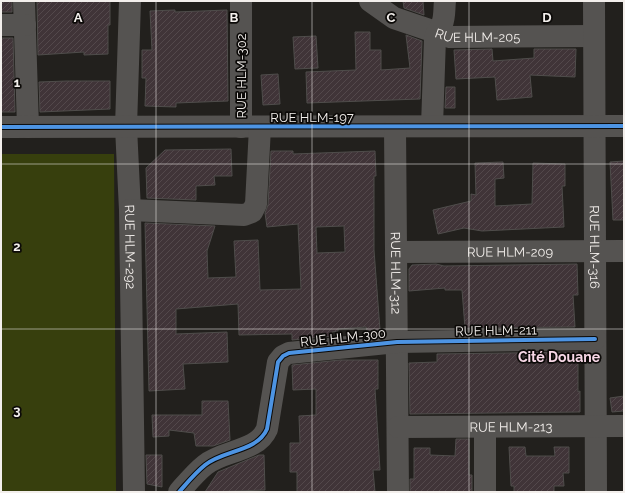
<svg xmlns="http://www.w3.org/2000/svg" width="625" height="493" viewBox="0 0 625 493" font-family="Raleway,sans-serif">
<defs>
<pattern id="building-hatch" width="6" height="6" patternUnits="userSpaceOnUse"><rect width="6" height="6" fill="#403438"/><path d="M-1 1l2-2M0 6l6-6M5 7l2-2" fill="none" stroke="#53484b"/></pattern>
</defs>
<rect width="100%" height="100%" fill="#22201d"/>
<!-- park -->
<path fill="#373f0d" d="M1,154H114L116,492H1Z"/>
<!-- building -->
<path fill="url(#building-hatch)" stroke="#4f4d4b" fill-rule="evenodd" d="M1,1H12V12H1Z
M37,1H110V25H108V54L84,55V52L38,55Z
M403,1H423L424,15L404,8Z
M175,10V12L227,10L228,101L176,103V107L145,106L146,78H142V50H152L150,11Z
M355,32H370V50H381V70L410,68L406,35L422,41L420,99L307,103L306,72L356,70Z
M316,36L318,68L295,69L293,37Z
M1,38H13L15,112H1Z
M492,49L493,61L534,58V49H576L575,77L530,75L532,97L497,100L495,77L456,79L454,50Z
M278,74L280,104L263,105L261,75Z
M66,81H110V109L40,112L39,82Z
M446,87H455V108H445Z
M231,149L232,176H214L215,185L196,186V200L147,198L146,168L165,150Z
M271,151H293V154L375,151L376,176H374V250L380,330L367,331L366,327L338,329V331L332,332V336L292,340V334L239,335L238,304L176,309V334L227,332L228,362L183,364L185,389L149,391L145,223L215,226L207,251L208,278L236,277L234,241L258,240L260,290L301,289L298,224L267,227L265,213L268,205ZM344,226L345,252L317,253L316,227Z
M624,161V220H613L610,162Z
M503,162L504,178L495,179V206L532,204L533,163L565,164V186H562L564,227L482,231L464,228L438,234L433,210L471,201V194L476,195L475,163Z
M436,264L444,266L577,264L578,295H573L575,327L465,328L462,290H445V288L409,291V269L412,265Z
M578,352V392L580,391V412L410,414L409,363L437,362V354Z
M340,360H378V389H375L380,470H373L375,492H297V472H290V443H300L299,416L316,415V389L293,390L292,365Z
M624,396V411L612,412L610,398Z
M202,401H228L230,440L213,446H196L194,433L169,430V436L153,437L152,415H202Z
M456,439H469V475H472V492H410V479H414V448H430V455L455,456Z
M509,447H525L526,456H555L554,447H569V473H563L564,486H554V492H514V486H511Z
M146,455H162V487L147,484Z
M259,455H264L265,490L205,492L218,472Z"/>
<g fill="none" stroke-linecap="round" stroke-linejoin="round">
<!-- minor -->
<g stroke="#555351" stroke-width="22">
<path d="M24,1L28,127"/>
<path id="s1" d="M130,1L126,127L130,210L134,492"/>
<path id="s2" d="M370,1L394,18L450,37L594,36"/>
<path id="s3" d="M594,1L596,492"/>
<path d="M1,25H25"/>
<path d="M432,126L435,38C436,32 440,30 442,24C445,17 444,9 445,1"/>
<path d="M1,127L624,126"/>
<path d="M241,127V1"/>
<path id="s4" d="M395,127L398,492"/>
<path d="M130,210L244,215L252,212L256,204L260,127"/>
<path id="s5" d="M396,252L624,251"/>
<path id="s6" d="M398,427L624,426"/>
<path d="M179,492C187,483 195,473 205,465C223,450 257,452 267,429L278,362L283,356L289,353L397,342L595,339"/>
<path d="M485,492V427"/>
</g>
<!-- cycleway casing -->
<g stroke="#0c0a08" stroke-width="6">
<path id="cycleway" d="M1,127L624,126
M179,492C187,483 195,473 205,465C223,450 257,452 267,429L278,362L283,356L289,353L397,342L595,339"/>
</g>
<!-- cycleway -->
<use href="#cycleway" stroke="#4d94e3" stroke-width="4"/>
</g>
<!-- grid -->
<path fill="none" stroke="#f3efec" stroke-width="1" stroke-opacity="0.55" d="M156,1V492M312,1V492M469,1V492M1,164H624M1,329H624"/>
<g text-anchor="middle" stroke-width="3.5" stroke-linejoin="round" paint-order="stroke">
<!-- street labels -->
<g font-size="13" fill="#f3efec" stroke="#0c0a08">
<text dy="5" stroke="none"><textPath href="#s2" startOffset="116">RUE HLM-205</textPath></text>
<text transform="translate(241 76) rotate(-90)" y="5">RUE HLM-302</text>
<text x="312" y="122">RUE HLM-197</text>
<text dy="5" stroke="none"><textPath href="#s1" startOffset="246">RUE HLM-292</textPath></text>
<text dy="5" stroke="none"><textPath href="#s3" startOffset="246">RUE HLM-316</textPath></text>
<text dy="5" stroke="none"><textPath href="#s5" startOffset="114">RUE HLM-209</textPath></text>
<text dy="5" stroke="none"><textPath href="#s4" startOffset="146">RUE HLM-312</textPath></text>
<text transform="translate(496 330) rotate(-1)" y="5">RUE HLM-211</text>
<text transform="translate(343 337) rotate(-6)" y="5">RUE HLM-300</text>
<text dy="5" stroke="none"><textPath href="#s6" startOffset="113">RUE HLM-213</textPath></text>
</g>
<!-- neighbourhood labels -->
<g font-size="14" font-weight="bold" fill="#f8d8e7" stroke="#0c0a08">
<text x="559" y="362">Cité Douane</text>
</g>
</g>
<g font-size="13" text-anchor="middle" font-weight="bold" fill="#f3efec" stroke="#0c0a08" stroke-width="3.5" stroke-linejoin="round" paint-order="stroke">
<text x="78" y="22">A</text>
<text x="234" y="22">B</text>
<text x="391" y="22">C</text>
<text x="547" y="22">D</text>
<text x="17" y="87">1</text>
<text x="17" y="251">2</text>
<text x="17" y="415">3</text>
</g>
<!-- border -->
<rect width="625" height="493" fill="none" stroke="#f3efec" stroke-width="4"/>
</svg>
